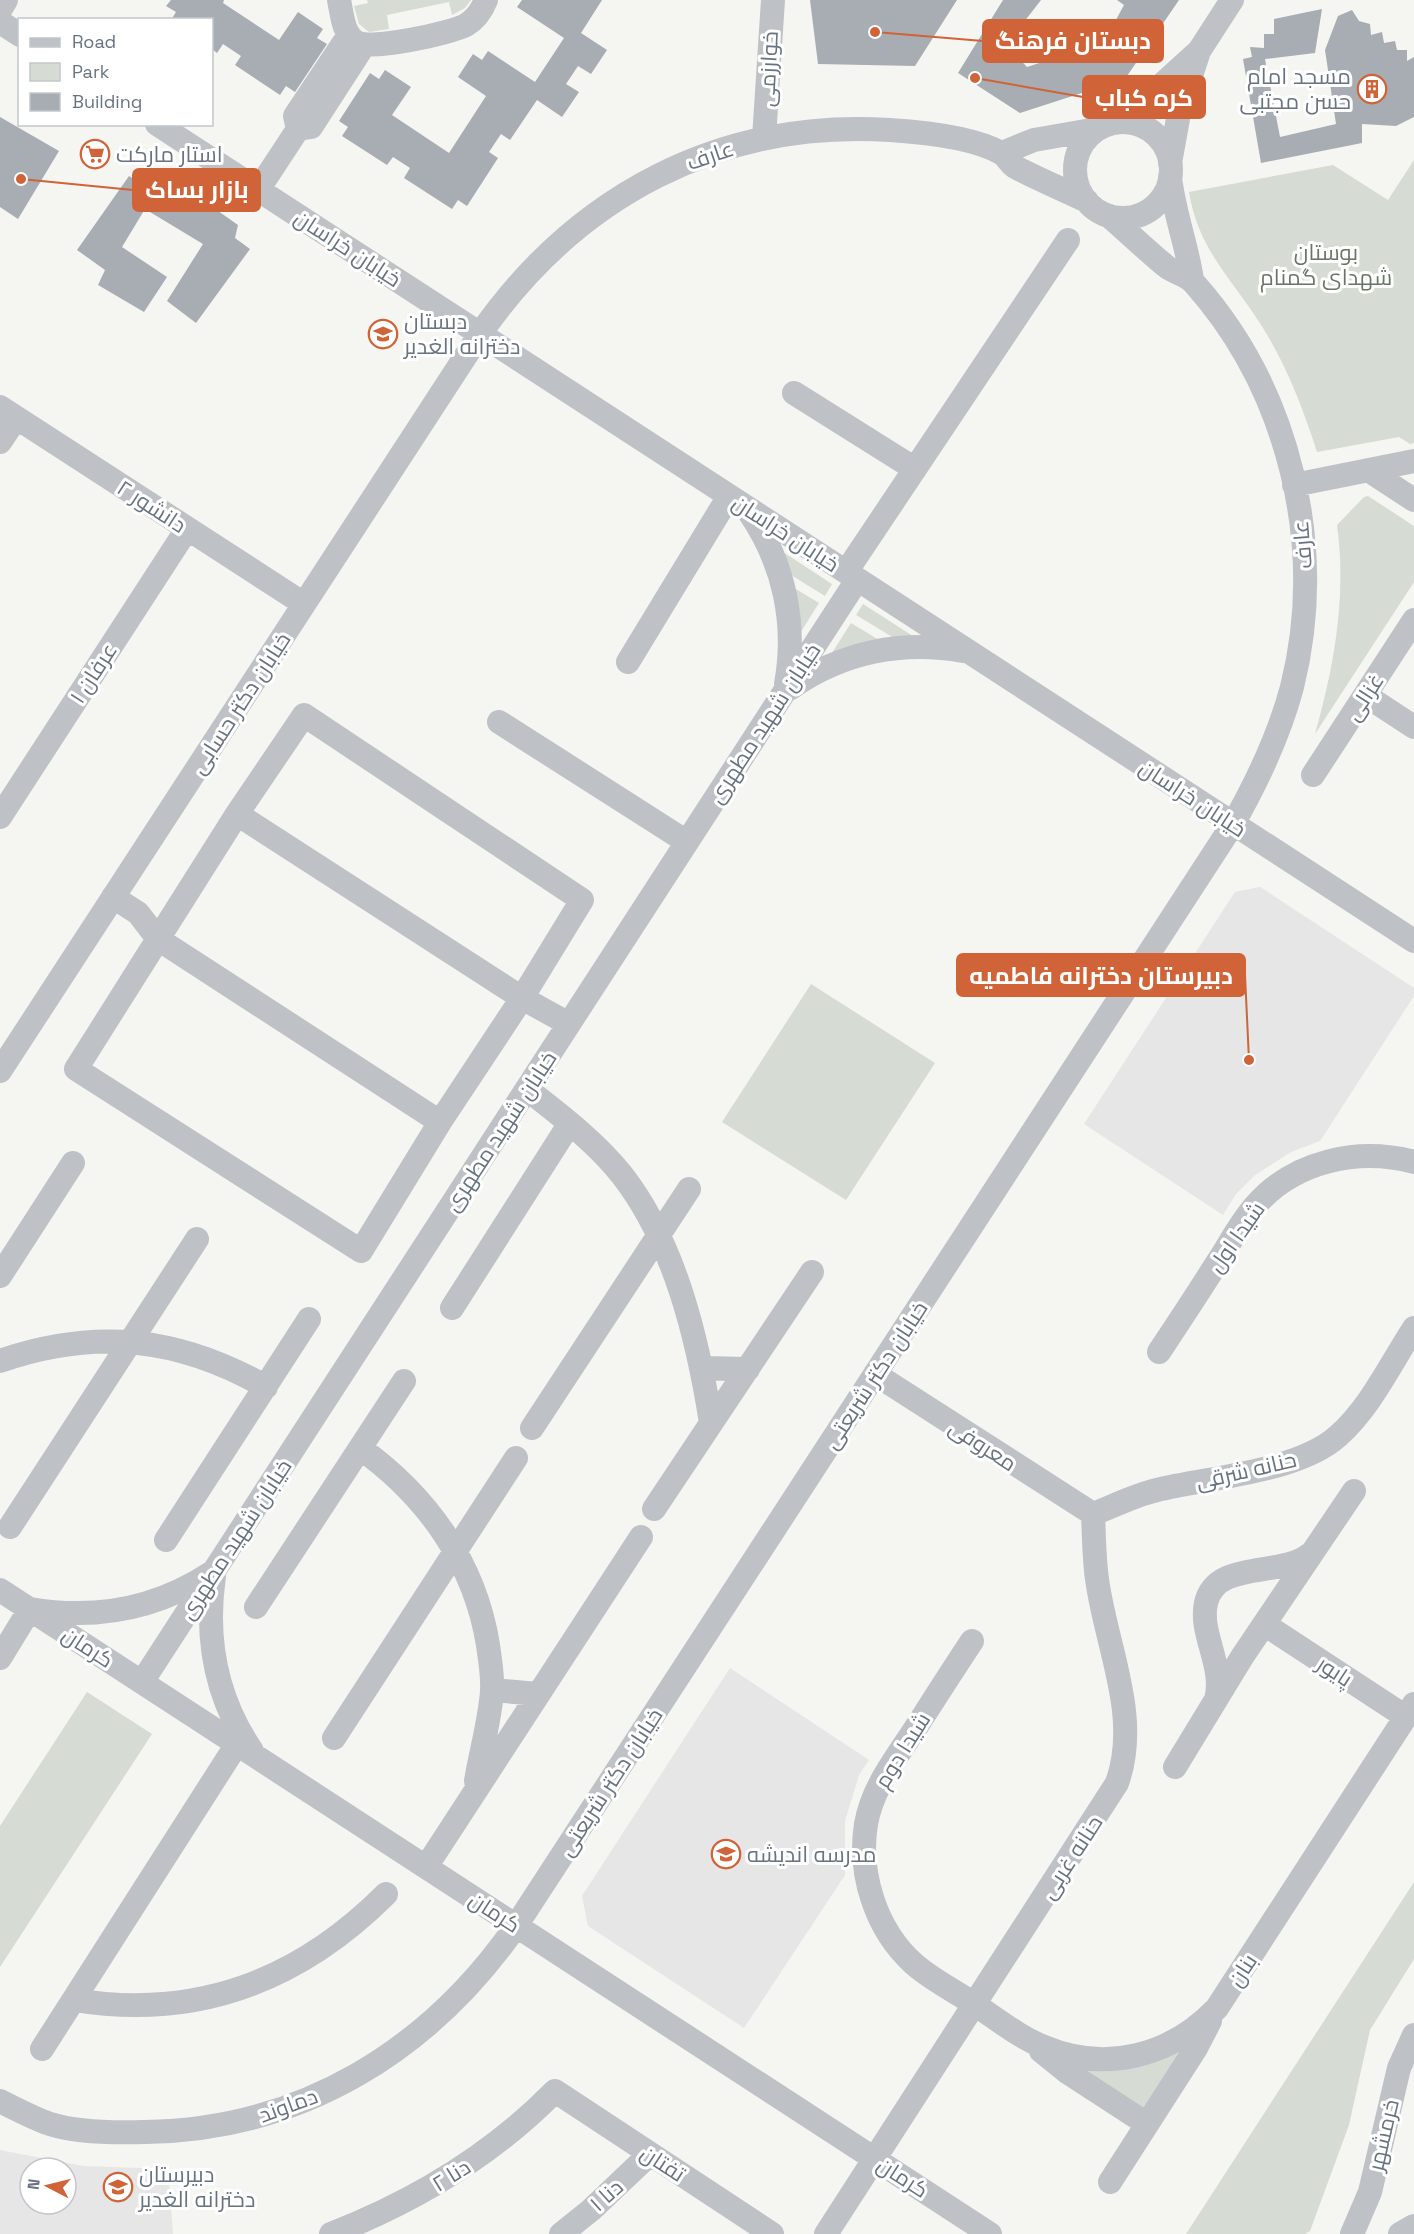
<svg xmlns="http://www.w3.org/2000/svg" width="1414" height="2234" viewBox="0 0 1414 2234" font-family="'Space Grotesk',Cairo,sans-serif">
<rect width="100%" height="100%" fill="#f5f5f2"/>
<!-- built -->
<path fill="#e5e6e5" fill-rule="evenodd" d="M1260,887L1414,988V996L1320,1141L1291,1152L1255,1175L1236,1194L1223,1215L1084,1124L1235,892Z
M730,1668L869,1760L859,1775L845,1821V1875L744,2028L588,1926L582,1896Z
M0,2150L83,2166L168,2169L173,2234H0ZM30,2168H66V2204H30Z"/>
<!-- green -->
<path fill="#d6dbd3" d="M367,0H471L465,8L452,15L449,2L387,15L389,29L369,32L359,24L354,6L368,3Z
M1414,160V443L1410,444L1399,437L1317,452C1304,412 1290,374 1269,338C1239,285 1199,255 1189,192L1333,165L1388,200Z
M1368,496L1414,526V582L1315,734C1334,667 1347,596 1337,525L1364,497Z
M780,550L832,584L825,596L791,575Z
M794,588L819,603L797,638Z
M863,604L916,638H894L856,615Z
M851,623L879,640L828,659Z
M811,984L935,1063L846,1200L722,1122Z
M87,1692L152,1734L0,1967V1826Z
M1414,1882V1959L1370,2030L1349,2125L1310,2231L1305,2234H1186Z
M1191,2045L1145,2116L1076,2068C1118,2073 1154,2066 1191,2045Z"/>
<!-- building -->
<path fill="#a7adb3" d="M171,0H224L223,3L279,40L298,12L323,29L317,38L327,44L295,92L286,86L280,95L235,65L241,56L223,44L217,53L212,49V20H171L176,12L166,6Z
M522,0H602L581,33L607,50L591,74L578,66L566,84L579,92L562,117L537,100L510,140L501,134L489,152L498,158L467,206L458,200L452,209L404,178L410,168L393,157L387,165L342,136L348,127L339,121L370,73L379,79L385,70L411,87L392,115L449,153L486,96L458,77L473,54L482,60L488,51L535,82L564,38L517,7Z
M810,0H957L915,66L818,64Z
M1003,0H1041L1006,45L1027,67L1104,42L1124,5L1117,0H1179L1125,79L1020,113L958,73Z
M1322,9L1315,53L1265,59L1280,137L1336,124L1325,50L1338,16L1352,10L1359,21L1370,24L1371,35L1382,32L1384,43L1395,41L1397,50H1407V61L1414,57V117L1396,126L1362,124V143L1261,163L1243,59L1252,57L1250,47L1264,48V34H1274V19Z
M0,117L59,151L18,219L0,207Z
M164,173L238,225L235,238L250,249L196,323L167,301L203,244L145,209L122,247L167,277L144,312L98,285L105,270L77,250L129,176L158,193Z"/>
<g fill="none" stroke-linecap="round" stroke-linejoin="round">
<!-- minor -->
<path stroke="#bec1c5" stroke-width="24" d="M339,0C342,14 343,34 356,42C370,51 451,33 466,25C476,19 482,10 486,0
M0,10L6,0
M0,22L20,35
M349,35L295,116L298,129L311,127L364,45
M1075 170a48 48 0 1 1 96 0a48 48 0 1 1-96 0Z
M1110,123L1145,100L1199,51L1232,0
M157,124L1414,941
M764,138L773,0
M1002,153L1034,140L1097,129
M1170,163L1179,113L1199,51
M1170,177C1174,213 1187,245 1192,280
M258,190L298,129
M794,393L915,469
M0,407L304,604
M0,442L16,418
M1368,470L1414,500
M1294,485L1414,461
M749,512C784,563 797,623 786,684
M846,572L1068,240
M628,662L729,496
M791,688C842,652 902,640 963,651
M1365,695L1414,727
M499,722L687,842
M1313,775L1414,620
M0,817L187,529
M113,897L138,913L158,939L237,814L304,715L582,900L522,998L237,814
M0,1071L480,334C576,196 720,119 890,130C921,132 973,137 1001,153C1007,156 1010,165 1017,168C1040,180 1064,190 1087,201
M527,1089C560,1115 596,1142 622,1175C675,1243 698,1340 711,1423
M440,1122L158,939L76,1069L361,1251L440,1122L522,998L569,1024
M0,1276L73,1163
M452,1308L570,1123
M1159,1352C1179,1322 1198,1293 1217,1263C1229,1245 1240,1223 1255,1206C1294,1161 1358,1147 1414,1162
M0,1361C95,1328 179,1337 266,1387
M703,1368L748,1369
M875,1374L1093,1514
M532,1428L689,1189
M360,1448C427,1496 475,1563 488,1645C490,1660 493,1676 492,1691C490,1720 481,1751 476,1781
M654,1509L812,1272
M1093,1514C1114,1506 1135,1495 1157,1490C1210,1477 1298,1472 1338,1436C1370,1408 1391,1363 1414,1328
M10,1527L197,1239
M166,1540L309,1319
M214,1576C205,1638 216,1698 252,1751
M0,1590L990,2234
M256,1607L404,1381
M1264,1624L1406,1717
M972,1641C952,1671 933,1701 913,1732C894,1761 872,1789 866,1824C858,1874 876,1930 914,1964C932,1980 955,1991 974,2004C997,2019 1019,2037 1044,2047C1106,2073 1171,2056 1217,2008L1414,1704
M0,1658L30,1609C95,1620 156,1609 211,1573
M142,1682L857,580
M492,1690L538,1694
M1216,1700C1225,1666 1199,1634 1206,1603C1216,1559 1282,1578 1310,1554
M334,1738L516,1458
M1175,1767L1242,1657L1354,1491
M426,1867L641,1537
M74,2000C197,2020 299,1981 386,1894
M42,2049L237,1744
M1041,2051L1067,2072L1147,2124
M0,2101C16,2109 33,2118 50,2124C79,2133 115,2133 145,2132C301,2130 429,2051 516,1926L1233,824C1258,780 1279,736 1292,687C1327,547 1290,391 1194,283C1187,275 1175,273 1167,267C1147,251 1128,232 1109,216
M1110,2182L1196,2048L1210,2021
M331,2234C416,2201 491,2156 555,2091L772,2234
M561,2234L591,2210L650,2154
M826,2234L1117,1783C1141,1716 1106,1647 1097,1579C1094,1558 1094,1535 1093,1514
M1352,2234L1370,2192L1399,2068L1414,2035
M1400,2234L1414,2226"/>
</g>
<!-- icons -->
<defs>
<g id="building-ring" transform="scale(1.5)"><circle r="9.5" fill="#fff" stroke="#d06337" stroke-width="1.5"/><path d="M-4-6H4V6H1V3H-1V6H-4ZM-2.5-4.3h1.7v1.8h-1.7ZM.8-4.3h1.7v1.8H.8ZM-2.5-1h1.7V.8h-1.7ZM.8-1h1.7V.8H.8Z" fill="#d06337"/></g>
<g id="supermarket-ring" transform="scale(1.5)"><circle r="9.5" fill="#fff" stroke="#d06337" stroke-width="1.5"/><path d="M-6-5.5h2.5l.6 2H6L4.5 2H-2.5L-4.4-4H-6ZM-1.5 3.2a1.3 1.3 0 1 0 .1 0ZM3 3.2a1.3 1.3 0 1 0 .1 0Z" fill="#d06337"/></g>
<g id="school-ring" transform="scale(1.5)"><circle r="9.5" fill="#fff" stroke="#d06337" stroke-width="1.5"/><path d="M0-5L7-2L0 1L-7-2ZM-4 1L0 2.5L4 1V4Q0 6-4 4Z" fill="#d06337"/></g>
</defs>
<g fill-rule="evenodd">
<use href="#building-ring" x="1372" y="89"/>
<use href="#supermarket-ring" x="95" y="154"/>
<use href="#school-ring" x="383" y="334"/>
<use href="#school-ring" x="726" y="1854"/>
<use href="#school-ring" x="118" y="2187"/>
</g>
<g text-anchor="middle" stroke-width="6" stroke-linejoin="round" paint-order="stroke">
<!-- street labels -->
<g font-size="22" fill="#677380" stroke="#fff">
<text transform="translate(768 69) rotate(-87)" y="8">خوارزمی</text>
<text transform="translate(710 155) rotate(-19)" y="8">عارف</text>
<text transform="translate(348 248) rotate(33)" y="8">خیابان خراسان</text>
<text transform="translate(152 506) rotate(33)" y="8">دانشور ۲</text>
<text transform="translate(786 533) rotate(33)" y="8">خیابان خراسان</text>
<text transform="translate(1302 545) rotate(-95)" y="8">عارف</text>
<text transform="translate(93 673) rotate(-57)" y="8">عرفان ۱</text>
<text transform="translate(1364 697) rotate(-57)" y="8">غزالی</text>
<text transform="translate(240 703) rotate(-57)" y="8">خیابان دکتر حسابی</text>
<text transform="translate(764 723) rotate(-57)" y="8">خیابان شهید مطهری</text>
<text transform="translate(1193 798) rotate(33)" y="8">خیابان خراسان</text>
<text transform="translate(500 1131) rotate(-57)" y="8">خیابان شهید مطهری</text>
<text transform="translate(1236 1237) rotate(-55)" y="8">شیدا اول</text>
<text transform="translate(875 1375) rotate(-57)" y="8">خیابان دکتر شریعتی</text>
<text transform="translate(983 1445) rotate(33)" y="8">معروفی</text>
<text transform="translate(1246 1470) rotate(-13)" y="8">حنانه شرقی</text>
<text transform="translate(235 1539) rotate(-57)" y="8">خیابان شهید مطهری</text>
<text transform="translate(88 1647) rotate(33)" y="8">کرمان</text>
<text transform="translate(1335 1671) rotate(33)" y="8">پایور</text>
<text transform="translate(902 1750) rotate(-58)" y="8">شیدا دوم</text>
<text transform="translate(610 1782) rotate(-57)" y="8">خیابان دکتر شریعتی</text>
<text transform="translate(1071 1857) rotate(-57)" y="8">حنانه غربی</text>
<text transform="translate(495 1912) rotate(33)" y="8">کرمان</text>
<text transform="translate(1242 1970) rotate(-57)" y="8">بنان</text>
<text transform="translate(288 2105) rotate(-20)" y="8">دماوند</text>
<text transform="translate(1383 2135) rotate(-77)" y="8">خرمشهر</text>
<text transform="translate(663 2163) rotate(33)" y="8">تفتان</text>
<text transform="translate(451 2175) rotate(-32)" y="8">دنا ۲</text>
<text transform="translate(903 2177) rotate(33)" y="8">کرمان</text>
<text transform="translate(606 2195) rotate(-42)" y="8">دنا ۱</text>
</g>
<!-- poi labels -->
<g font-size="22" fill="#677380" stroke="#fff" text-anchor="start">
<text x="1351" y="84" text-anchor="end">مسجد امام<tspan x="1351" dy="25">حسن مجتبی</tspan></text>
<text x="116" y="162">استار مارکت</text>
<text x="404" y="329">دبستان<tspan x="404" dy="25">دخترانه الغدیر</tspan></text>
<text x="747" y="1862">مدرسه اندیشه</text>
<text x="139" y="2182">دبیرستان<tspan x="139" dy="25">دخترانه الغدیر</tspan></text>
</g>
<!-- park labels -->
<g font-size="22" fill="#687765" stroke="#fff">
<text x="1326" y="260">بوستان<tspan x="1326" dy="25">شهدای گمنام</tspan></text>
</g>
</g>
<!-- callouts -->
<path fill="none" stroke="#d06337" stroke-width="2" d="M875 32L983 41M975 78L1083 97M21 179L133 190M1249 1060L1245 975"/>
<g fill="#d06337" stroke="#fff" stroke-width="2">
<circle cx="875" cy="32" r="6"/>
<circle cx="975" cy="78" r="6"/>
<circle cx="21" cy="179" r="6"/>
<circle cx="1249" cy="1060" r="6"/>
</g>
<g fill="#d06337" stroke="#d06337" stroke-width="2">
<rect x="983" y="20" width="180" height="42" rx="6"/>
<rect x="1083" y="76" width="122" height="42" rx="6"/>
<rect x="133" y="169" width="127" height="42" rx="6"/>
<rect x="957" y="954" width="288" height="42" rx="6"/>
</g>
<g font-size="24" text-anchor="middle" font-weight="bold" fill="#fff">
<text x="1073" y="49">دبستان فرهنگ</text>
<text x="1144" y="106">کره کباب</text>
<text x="197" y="198">بازار بساک</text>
<text x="1101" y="984">دبیرستان دخترانه فاطمیه</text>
</g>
<!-- legend -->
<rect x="18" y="18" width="195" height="108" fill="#ffffff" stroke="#c2c7cc" stroke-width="1.5"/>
<rect x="30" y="38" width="30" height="9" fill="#bec1c5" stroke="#c2c7cc" stroke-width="1.5"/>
<text x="72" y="48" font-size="18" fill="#677380">Road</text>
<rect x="30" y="63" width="30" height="18" fill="#d6dbd3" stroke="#c2c7cc" stroke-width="1.5"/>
<text x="72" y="78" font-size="18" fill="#677380">Park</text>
<rect x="30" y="93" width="30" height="18" fill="#a7adb3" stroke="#c2c7cc" stroke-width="1.5"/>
<text x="72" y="108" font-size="18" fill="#677380">Building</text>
<!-- north arrow -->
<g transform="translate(48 2186) rotate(277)"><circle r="28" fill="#ffffff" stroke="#c2c7cc" stroke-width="1.5"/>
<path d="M0-4.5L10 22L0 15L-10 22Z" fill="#d06337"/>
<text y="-9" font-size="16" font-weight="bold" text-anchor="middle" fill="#677380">N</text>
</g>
</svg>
